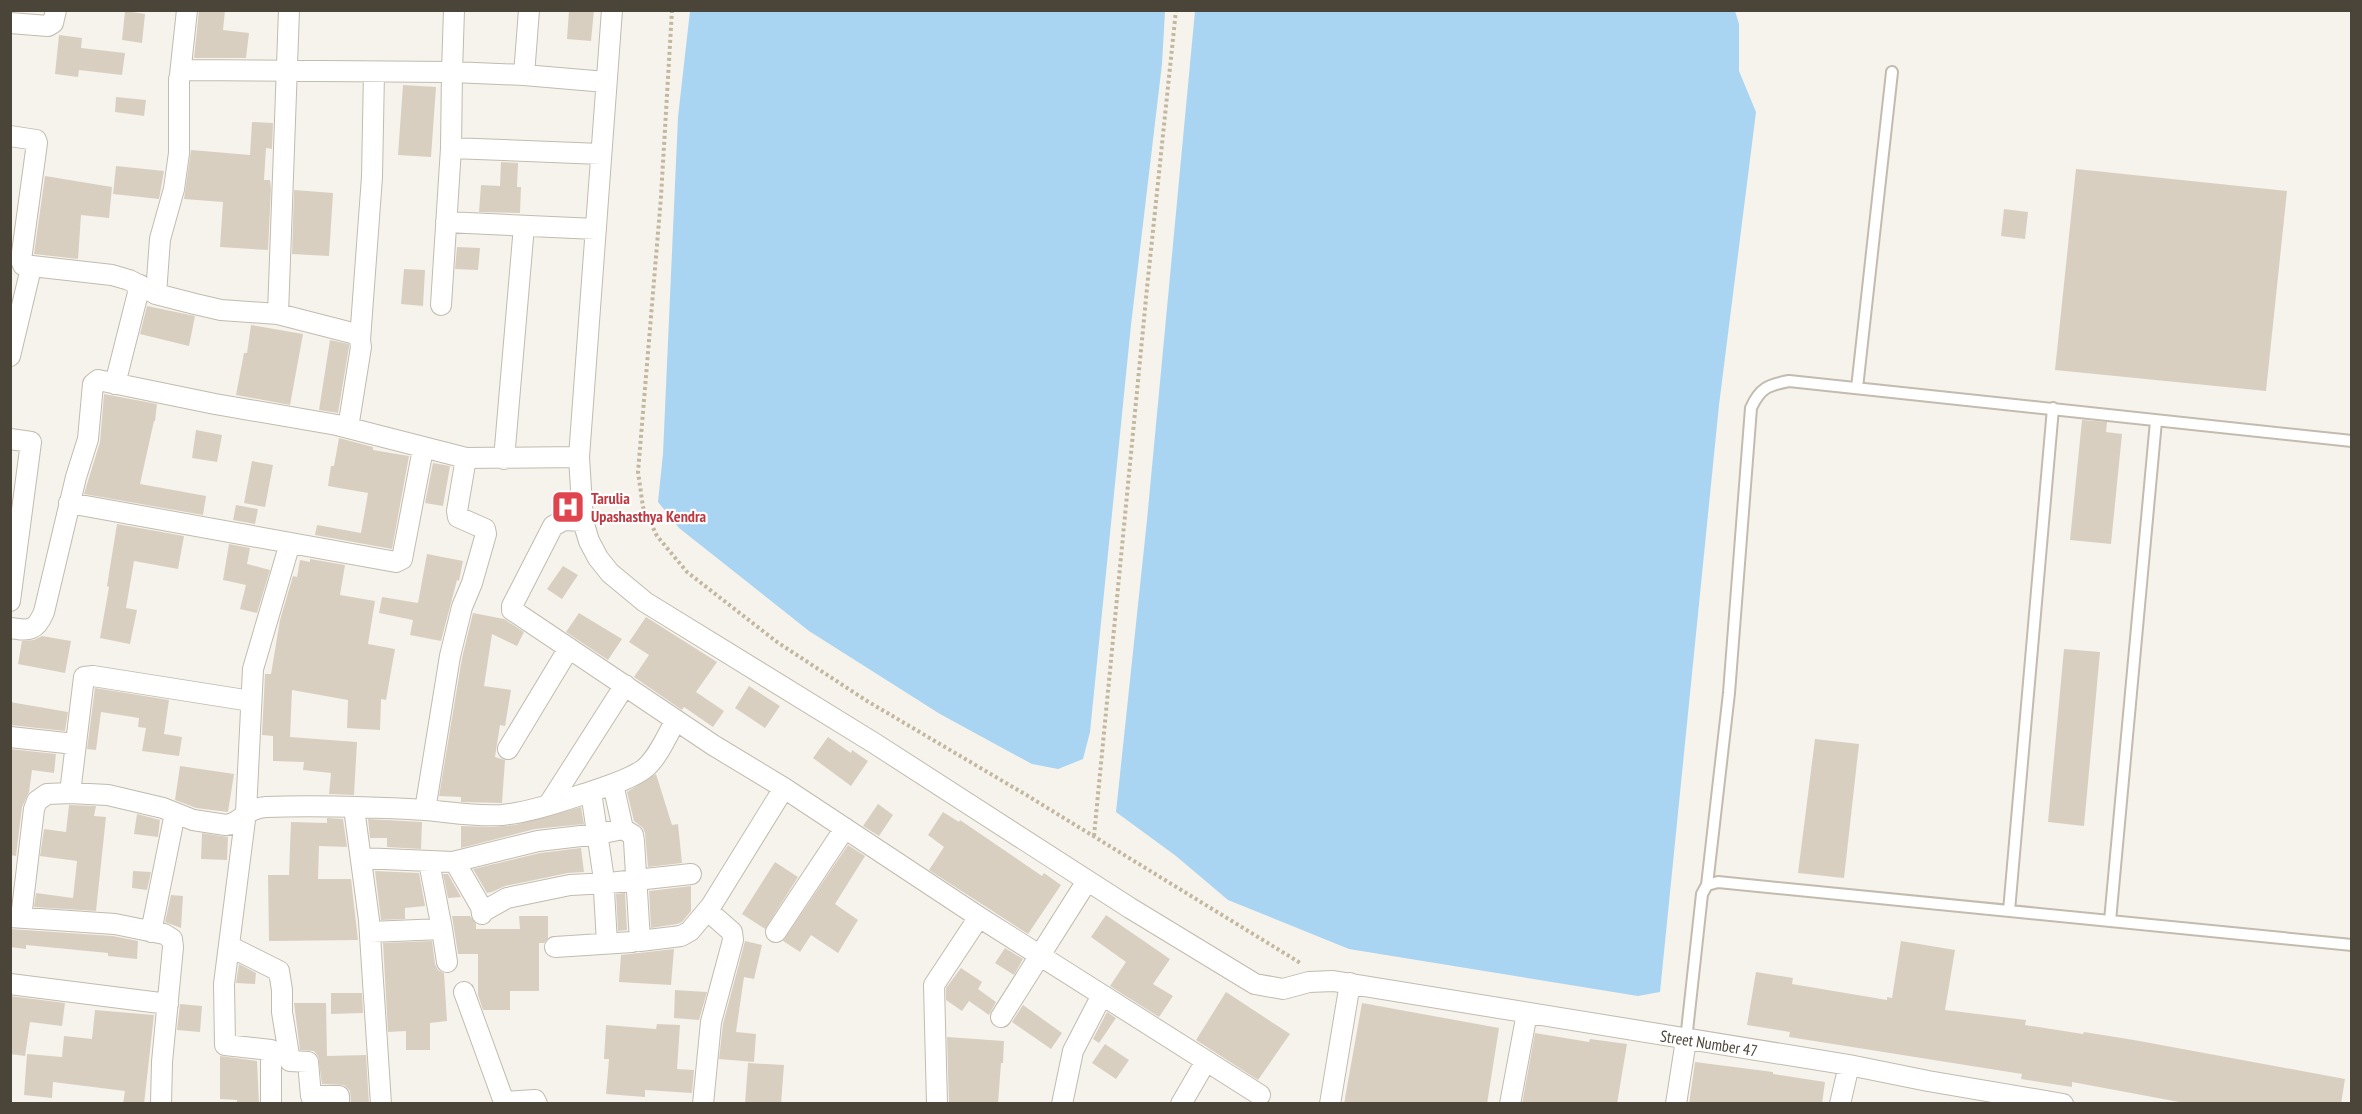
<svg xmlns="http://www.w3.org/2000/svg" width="2362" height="1114" viewBox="0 0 2362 1114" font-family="'PT Sans Narrow',sans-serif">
<rect width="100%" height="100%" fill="#f6f3ec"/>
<!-- water -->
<path fill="#a9d4f2" d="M690,11H1165L1162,64L1131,325L1090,732L1083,759L1058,769L1032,764L940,714L809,631L679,528L658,502L663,454L678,117Z
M1195,11H1735L1739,24V71L1756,112L1719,405L1660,992L1638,996L1349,949L1228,900L1176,856L1116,812L1147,520Z"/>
<!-- building -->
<path fill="#d8cfc1" d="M199,10H225L223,30L249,33L246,58H194Z
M569,10H594L591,41L567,39Z
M125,11L145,14L142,43L122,40Z
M59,35L82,38L81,48L125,53L122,75L79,70L78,77L55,74Z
M403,85L436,87L431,157L398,155Z
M116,97L146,100L144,116L115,112Z
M252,122L273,123L272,149L266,148L264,180H270L271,189L268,250L220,247L223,202L184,199L191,150L250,155Z
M501,162L518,163L517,187H521L520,213L479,212L481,185L500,186Z
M116,166L164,171L159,199L113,194Z
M2076,169L2287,191L2266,391L2055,370Z
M45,176L112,187L109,218L81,215L78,259L34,254Z
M294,190L333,193L329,256L292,254Z
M2004,209L2028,212L2025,239L2001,236Z
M457,247L480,248L478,270L455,269Z
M404,269L425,270L423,306L401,304Z
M147,306L195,316L189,346L140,334Z
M251,325L303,334L290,405L236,395L244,353H247Z
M330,340L349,344V347L338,413L319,410Z
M104,394L157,404L155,421H154L140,484L206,496L203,515L84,494L100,442Z
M2082,420L2107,422L2106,432L2122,434L2111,544L2070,540Z
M196,430L222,435L217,462L192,458Z
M339,438L373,447V450L409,456L392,549L315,535L317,525L361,533L368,493L328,486L331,466H334Z
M252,461L273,465L265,507L244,503Z
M433,463L450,466L443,506L425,503Z
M236,505L258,509L255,524L233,520Z
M117,524L184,536L178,569L134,561L126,608L137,610L130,644L100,638L109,587L107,586Z
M229,544L250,548L247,564L270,570L257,613L240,609L246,585L223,580Z
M427,554L463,561L459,581L457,580L441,641L410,635L413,620L379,613L382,597L418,603Z
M310,559L345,565L340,595L375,601L368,644L395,649L386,700L381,699L380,730L347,728L348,700L292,690L290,737L357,742L354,795L329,794L331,773L303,770L304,762L273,761V736L262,735L265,674H271L280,620L293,576L297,577L300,560L310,562Z
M563,566L578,575L562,599L547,589Z
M473,613L504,619L524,632L517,646L492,634L484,686L511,690L505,726L500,725L495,757L505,760L502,803L461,802V797L439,796L462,658Z
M579,613L622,639L608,660L566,632Z
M646,617L717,662L696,692L724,711L713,727L684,707L682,710L634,677L649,655L629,642Z
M42,636L71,641L65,673L18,664L22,641L34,640Z
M2064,649L2100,652L2084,826L2048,822Z
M749,686L780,706L765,728L735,708Z
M95,688L169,700L164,734L182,737L179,756L142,751L146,728L138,727L139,718L101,712L96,750L87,749Z
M10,702L68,712L65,731L10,725Z
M828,737L851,753L852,750L868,761L851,786L813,758Z
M1815,739L1859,744L1844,878L1798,873Z
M10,749L56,754L54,773L32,770L29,792L22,807L16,856L10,855Z
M180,766L234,774L228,812L196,808L175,800Z
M656,774L672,825L678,824L682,863L648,867L645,833L643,828L634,821L627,792Z
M878,804L893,815L879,836L863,826Z
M69,805L96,806L94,816L106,817L96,911L34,907L36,893L73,898L77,861L40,856L44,829L66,832Z
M581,807L584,824L535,829L461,848V826L492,827L515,825Z
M943,812L959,822L960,820L1042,876L1044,873L1061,885L1028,934L929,870L944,847L928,835Z
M137,814L160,820L158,837L134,834Z
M327,818L343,819L347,847L319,846L318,879H351L358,940L269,941L268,875H289L291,822L327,823Z
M368,819L422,822L421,849L387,847V838H370Z
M202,833L228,837L227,860L201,859Z
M848,845L865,856L835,904L858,920L838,953L811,935L800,952L783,941Z
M581,848L584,872L568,873L505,886L492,892L487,893L473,869L540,853Z
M775,862L798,877L765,929L742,914Z
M133,871L151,872L147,890L132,888Z
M375,871L419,873L425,906L405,908V919L381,920Z
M443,874H448L461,897L448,898Z
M691,886V911L682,922L677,924L651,928L649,891Z
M625,893L627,930L618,931L616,894Z
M171,895L183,896L181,928L165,922Z
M1106,915L1170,959L1153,984L1173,996L1159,1017L1110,986L1126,962L1091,937Z
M452,916H470L476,924V929H520L519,916H548V938L544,943H539V991H510V1010H483L478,995V954H458Z
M10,929L113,936L138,941L137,959L108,956V953L26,945V949L10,947Z
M432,941L435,964L438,970L444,973L447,1021L430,1023V1050H406V1031L388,1032L383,943Z
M745,941L762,945L754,979L744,977L736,1032L756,1034L754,1062L719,1059L723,1024Z
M1901,941L1955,950L1945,1010L2026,1020L2025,1025L2083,1034L2084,1032L2134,1040L2345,1079L2341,1104H2190L2072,1082V1087L2021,1079L2022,1074L1789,1037L1790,1032L1747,1025L1756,972L1793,978L1792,984L1887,1000V997L1892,998Z
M1005,948L1023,959L1014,975L995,963Z
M674,949L671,985L619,982L621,955Z
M239,964L256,973L255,984L236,983Z
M961,968L982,982L978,989L996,1002L989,1015L969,1001L962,1011L946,1000V988Z
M675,990L707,992L699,1020L674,1018Z
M1226,992L1290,1034L1258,1080L1196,1040Z
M331,993H362L363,1013L331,1014Z
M10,996L65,1003L62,1026L30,1022L25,1056L10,1054Z
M294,1003H326L327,1056L366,1055L369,1104H351L350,1091L344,1085L322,1084L318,1056L314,1051L300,1050Z
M1362,1003L1499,1028L1487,1104H1344Z
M180,1004L202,1006L200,1032L177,1030Z
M1023,1005L1062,1033L1051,1049L1012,1022Z
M95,1010L154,1015L144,1104H123L125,1091L53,1082L52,1098L24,1095L27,1054L62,1057L64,1036L92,1039Z
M1107,1012L1116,1018L1099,1043L1093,1039Z
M657,1024L680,1025L677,1069L694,1070L692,1093L645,1090V1097L606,1094L609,1059H604L606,1025L656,1029Z
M1535,1033L1589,1042L1590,1039L1627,1044L1617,1104H1522Z
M947,1037L1004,1041L1003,1063H1001L998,1104H949Z
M1105,1044L1129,1060L1116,1079L1092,1063Z
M220,1056L257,1061L259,1104H237V1100L220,1099Z
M1695,1062L1773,1072V1074L1825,1082L1822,1104H1689Z
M748,1063L784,1065L781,1104H745Z"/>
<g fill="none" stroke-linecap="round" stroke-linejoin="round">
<!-- lane casing -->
<g stroke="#c2bbae" stroke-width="14">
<path id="lane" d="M1857,388L1892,72
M1707,885L1729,693L1751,408C1760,388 1768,385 1789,381L2352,441
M2009,911L2053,408
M2110,921L2156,421
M1686,1040L1702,894L1707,885L1718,882L2352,945"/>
</g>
<!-- street casing -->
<g stroke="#c2bbae" stroke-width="22">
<path id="street" d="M454,10L452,72L524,75L606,82
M612,10L579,457L583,521L589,541L598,558L610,573L645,602L874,743L1130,908L1255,984L1283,989L1309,982L1333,981L1849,1065L1928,1081L2063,1104
M10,23L48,26L53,23L56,10
M180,75L187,10
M524,75L529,10
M10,136L36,140L37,143L21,260L23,265L112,275L129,280L156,294L195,304L221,310L278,314L356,334L360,340L361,347L348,428
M451,148L601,154
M446,222L596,229
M156,294L160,239L174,189L179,153V79L182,72L186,70L452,72L451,148L441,305
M278,314L289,10
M360,340L372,177L374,72
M10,356L31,268
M115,384L140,285
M10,439L31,442L10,601
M504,459L524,226
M69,503L396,562L402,559L423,449
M583,521L564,520L553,526L512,606V610L713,745L784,788L979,917L1260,1095
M10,628C30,631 36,631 44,612L76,477L88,439L93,384L98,380L215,404L337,425L466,458L579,457
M10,737L75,744
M508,749L569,648
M613,784L623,829L633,835L634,841L640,941L681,936L690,931L711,906L784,788
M591,792L603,873L607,943
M70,793L84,677L93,676L251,701
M549,804L625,685
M354,808L369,920L381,1104
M425,810L450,656L462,607L472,583L486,534L485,529L458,517L457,511L466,458
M361,858L453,862L538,841L598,834L623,829
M429,862L442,929L447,962
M455,862L481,907L482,914
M482,912L507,898L570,885L609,883L691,874
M10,917L115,924L164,934L172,939L173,947L162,1062L161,1104
M21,918L34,809L37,801L47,794L70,793L108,795L163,808L193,820L226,825C241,824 245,808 266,807C319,805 372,807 425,810C450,812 476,817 502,815C531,812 562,801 590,792C607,786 629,780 644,769C658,758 667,735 676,720
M151,932L175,813
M370,932L442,929
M776,932L845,828
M229,946L279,971L282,990V1012L290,1061L308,1062L311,1096H339V1104
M555,947L632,942
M10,984L168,1004
M464,992L504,1102L535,1100L537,1104
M1001,1017L1087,881
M271,1104V1050L225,1045L224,984L246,812L253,669L290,543
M703,1104L711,1022L733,940L732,932L708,911
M937,1104L934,985L979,917
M1062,1104L1073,1051L1102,995
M1181,1104L1206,1061
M1330,1104L1350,983
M1510,1104L1527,1013
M1676,1104L1686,1040
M1840,1104L1849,1065"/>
</g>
<!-- path -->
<path stroke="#c4b79f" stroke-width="4" stroke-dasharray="3 3" stroke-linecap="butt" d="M672,10L661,197L638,472L643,507L657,536L687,572L777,642L867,701L1028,796L1302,964
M1094,836L1147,288L1176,10"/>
<!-- lane -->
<use href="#lane" stroke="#fff" stroke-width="10"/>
<!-- street -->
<use href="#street" stroke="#fff" stroke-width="20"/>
</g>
<!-- icons -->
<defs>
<g id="hospital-square" transform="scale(1.725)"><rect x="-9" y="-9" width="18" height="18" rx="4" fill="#e0444e" stroke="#fff"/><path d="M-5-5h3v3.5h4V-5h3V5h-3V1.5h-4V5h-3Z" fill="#fff"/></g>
</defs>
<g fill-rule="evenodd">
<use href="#hospital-square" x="568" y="507"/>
</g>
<g text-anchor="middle" stroke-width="4.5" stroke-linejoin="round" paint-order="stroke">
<!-- health labels -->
<g font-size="16" font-weight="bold" fill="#be3a42" stroke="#fff" text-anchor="start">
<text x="591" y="504">Tarulia<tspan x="591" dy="18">Upashasthya Kendra</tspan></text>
</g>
<!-- street labels -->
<g font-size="16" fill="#4b4439" stroke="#fff">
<text transform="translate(1709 1043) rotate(9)" y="6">Street Number 47</text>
</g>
</g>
<!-- border -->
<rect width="2362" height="1114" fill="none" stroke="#4b4439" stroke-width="24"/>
</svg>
